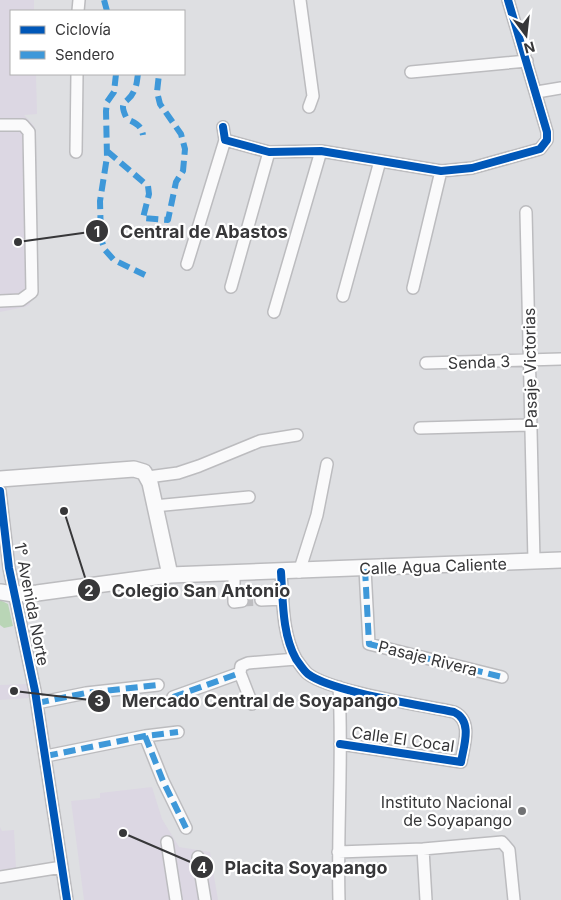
<svg xmlns="http://www.w3.org/2000/svg" width="561" height="900" viewBox="0 0 561 900" font-family="Inter,sans-serif">
<rect width="100%" height="100%" fill="#dedfe2"/>
<!-- commercial -->
<path fill="#dcd7e3" d="M0,0H34V11H11V74H36L37,114L24,115L34,126L36,135L37,290L29,305L25,307L0,312Z
M27,684L29,698L0,700V685Z
M152,787L162,819L179,847L210,852L218,900H84L71,801L100,798V793Z
M0,827L2,831L14,830L16,868L0,870Z"/>
<!-- green -->
<path fill="#b9d5b6" d="M0,600L8,604L13,626L4,628L0,625Z"/>
<g fill="none" stroke-linecap="round" stroke-linejoin="round">
<!-- minor-tunnel -->
<path stroke="#bdbdc0" stroke-width="11" stroke-dasharray="11 5.5" stroke-linecap="butt" d="M242,601L261,600"/>
<!-- minor casing -->
<g stroke="#bcbcbf" stroke-width="14">
<path id="minor" d="M300,0L313,96L309,107
M78,11L79,0
M411,72L527,61
M537,92L561,88
M0,125H23L29,132L32,292L21,300L0,301
M223,127L225,140L269,152L321,151L441,171L472,168L540,149L547,140V132L508,0
M76,152L77,74
M526,212L534,561
M187,264L225,140
M231,287L269,152
M413,288L441,171
M343,296L380,161
M274,312L321,151
M426,363L561,359
M420,428L531,425
M148,477L178,473L199,466L260,441L297,435
M0,491L9,568L35,691L67,900
M154,506L249,497
M365,569L369,644L502,677
M281,572C283,600 282,634 296,659C299,663 304,671 308,674C332,692 421,705 454,712C473,721 464,745 461,762L340,744
M299,572L317,515L327,464
M234,573V602L242,601
M261,600L283,599
M339,687C343,758 337,829 339,900
M173,697L240,673
M37,703L86,693L158,685
M252,704L240,673L241,666L248,663L296,659
M145,736L163,781L186,828
M46,756L145,736L178,732
M167,842L176,900
M423,849L426,900
M338,852L423,849L502,842L509,850L514,900
M198,857L205,900
M0,877L62,867"/>
</g>
<!-- major casing -->
<g stroke="#bcbcbf" stroke-width="18">
<path id="major" d="M0,479L134,469L144,472L150,483L170,575
M0,592L14,594L37,593L170,575L561,560"/>
</g>
<!-- minor -->
<use href="#minor" stroke="#fafafb" stroke-width="11"/>
<!-- major -->
<use href="#major" stroke="#fafafb" stroke-width="15"/>
<!-- quiet -->
<path stroke="#3e98d9" stroke-width="6" stroke-dasharray="12 6" stroke-linecap="butt" d="M104,0L107,11
M116,74L114,92L107,102L106,111L107,157L100,201L101,239L105,250L114,260L145,275
M138,74C137,79 137,86 134,91C128,105 117,99 127,119C136,123 141,125 143,135
M107,151L148,186L149,194L143,218L168,220L176,182L183,171L185,149L181,134L160,104L157,92L159,74
M365,569L369,644L502,677
M173,697L240,673
M37,703L86,693L158,685
M145,736L163,781L186,828
M46,756L145,736L178,732"/>
<!-- cycleway casing -->
<g stroke="#fff" stroke-width="11">
<path id="cycleway" d="M223,127L225,140L269,152L321,151L441,171L472,168L540,149L547,140V132L508,0
M0,491L9,568L35,691L67,900
M281,572C283,600 282,634 296,659C299,663 304,671 308,674C332,692 421,705 454,712C473,721 464,745 461,762L340,744"/>
</g>
<!-- cycleway -->
<use href="#cycleway" stroke="#0057b8" stroke-width="8"/>
</g>
<!-- markers -->
<circle fill="#717274" stroke="#fff" stroke-width="2" cx="522" cy="811" r="5"/>
<g text-anchor="middle" stroke-width="4.5" stroke-linejoin="round" paint-order="stroke">
<!-- street labels -->
<g font-size="16" fill="#373739" stroke="#fff">
<text transform="translate(479 362) rotate(-2)" y="6">Senda 3</text>
<text transform="translate(530 368) rotate(-91)" y="6">Pasaje Victorias</text>
<text transform="translate(433 566) rotate(-2)" y="6">Calle Agua Caliente</text>
<text transform="translate(32 604) rotate(79)" y="6">1° Avenida Norte</text>
<text transform="translate(428 658) rotate(14)" y="6">Pasaje Rivera</text>
<text transform="translate(403 739) rotate(8)" y="6">Calle El Cocal</text>
</g>
<!-- poi labels -->
<g font-size="16" fill="#373739" stroke="#fff" text-anchor="end">
<text x="512" y="808">Instituto Nacional<tspan x="512" dy="18">de Soyapango</tspan></text>
</g>
</g>
<!-- callouts -->
<path fill="none" stroke="#373739" stroke-width="2" d="M18 242L97 231M64 511L89 590M14 691L99 701M123 833L202 867"/>
<g fill="#373739" stroke="#fff" stroke-width="2">
<circle cx="18" cy="242" r="5"/>
<circle cx="64" cy="511" r="5"/>
<circle cx="14" cy="691" r="5"/>
<circle cx="123" cy="833" r="5"/>
<circle cx="97" cy="231" r="12"/>
<circle cx="89" cy="590" r="12"/>
<circle cx="99" cy="701" r="12"/>
<circle cx="202" cy="867" r="12"/>
</g>
<g font-size="15" text-anchor="middle" font-weight="bold" fill="#fff">
<text x="97" y="237">1</text>
<text x="89" y="596">2</text>
<text x="99" y="706">3</text>
<text x="202" y="873">4</text>
</g>
<g font-size="18" text-anchor="middle" font-weight="bold" fill="#373739" stroke="#fff" stroke-width="4.5" stroke-linejoin="round" paint-order="stroke">
<text x="204" y="238">Central de Abastos</text>
<text x="201" y="597">Colegio San Antonio</text>
<text x="260" y="707">Mercado Central de Soyapango</text>
<text x="306" y="874">Placita Soyapango</text>
</g>
<!-- legend -->
<rect x="10" y="10" width="175" height="65" fill="#ffffff" stroke="#afafb0"/>
<rect x="20" y="26" width="25" height="8" fill="#0057b8" stroke="#afafb0"/>
<text x="55" y="35" font-size="15" fill="#373739">Ciclovía</text>
<rect x="20" y="51" width="25" height="8" fill="#3e98d9" stroke="#afafb0"/>
<text x="55" y="60" font-size="15" fill="#373739">Sendero</text>
<!-- north arrow -->
<g transform="translate(526 35) rotate(165)" stroke="#ffffff" stroke-width="4" paint-order="stroke">
<path d="M0-4L9 19L0 12L-9 19Z" fill="#373739"/>
<text y="-8" font-size="14" font-weight="bold" text-anchor="middle" fill="#373739">N</text>
</g>
</svg>
